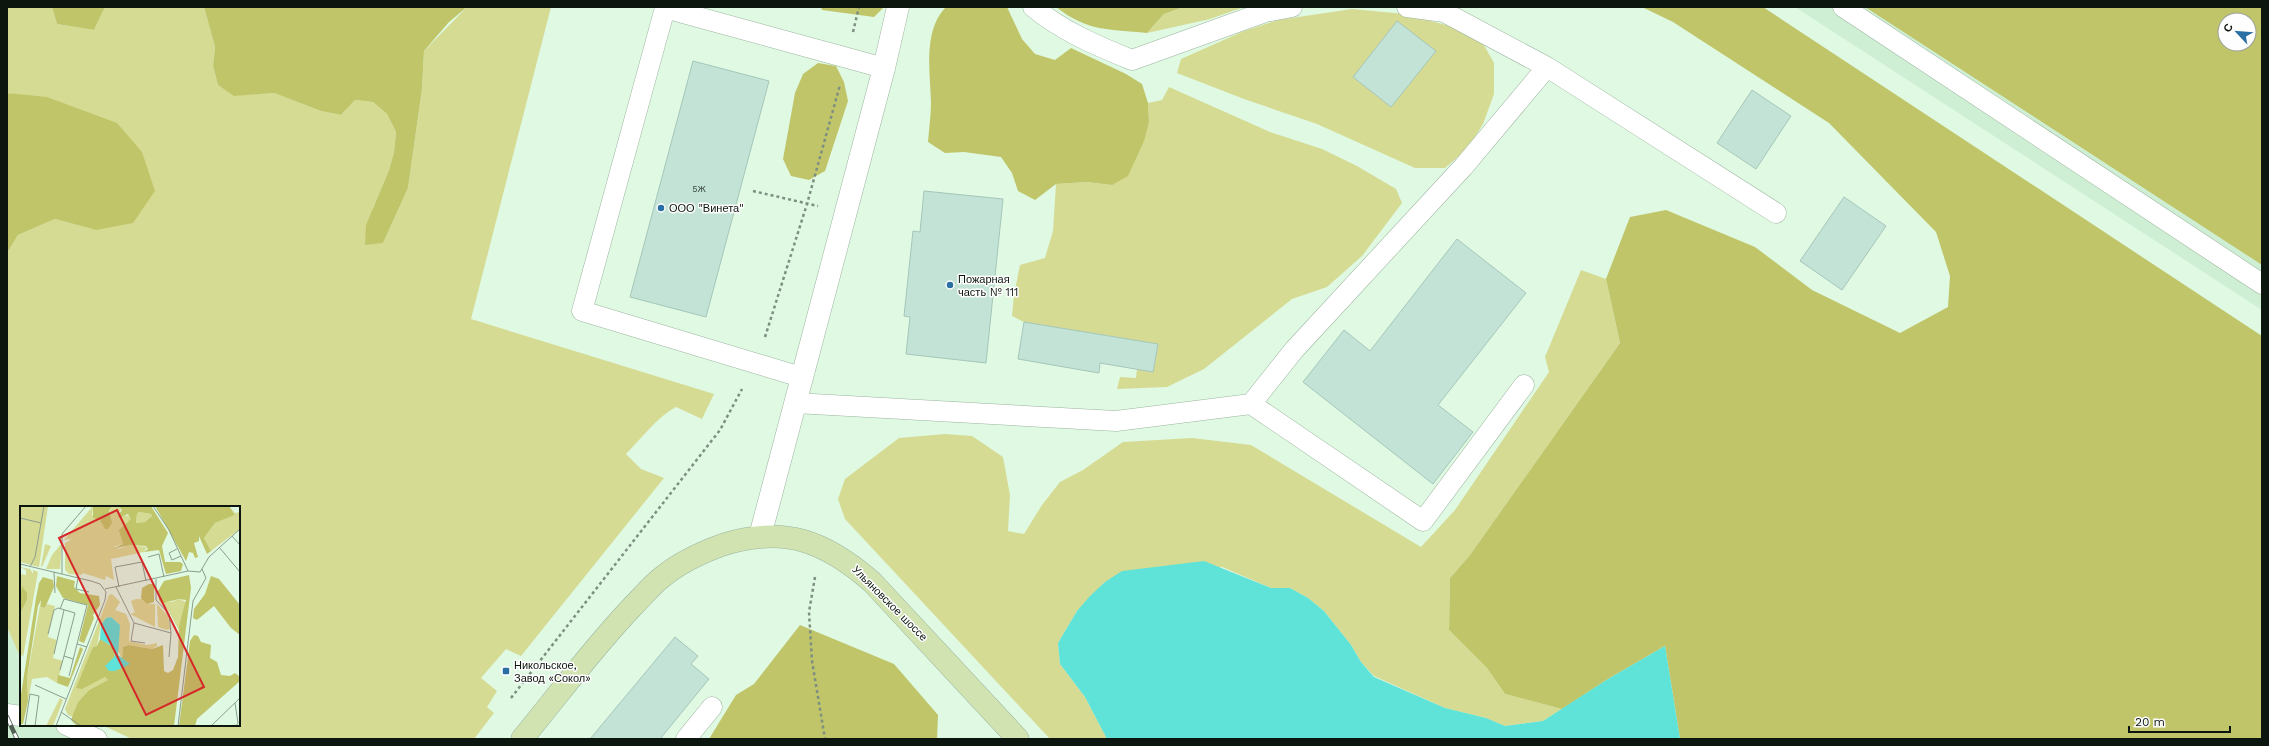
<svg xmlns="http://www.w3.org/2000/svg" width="2269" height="746" viewBox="0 0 2269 746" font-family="'Work Sans',sans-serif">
<rect width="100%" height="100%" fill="#dff9e3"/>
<!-- built -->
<path fill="#cfefd4" d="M1795,7H1865L2262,265V310Z
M7,627L21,659V725H58L71,739H7Z"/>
<!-- green -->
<path fill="#d6db94" d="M7,7H52L57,24L94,30L105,7H204L215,47L213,66L218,85L234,95L274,93L321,111L341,115L355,100L373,102L387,114L396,132L394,152L389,170L373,208L383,243L408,188L422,89L424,51L467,7H551L471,319L714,394L702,419L676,407C657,417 642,438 626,454L641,469L664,478L521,656L506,649L481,678L497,691L487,707L494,713L474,739H132L102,725H239V507H21V659L7,627V253L18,235L55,219L96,230L11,93H7Z
M1183,7H1244L1210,19L1147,33L1164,14Z
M1352,9L1405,14L1457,28L1480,38L1494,63V94L1483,124L1468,148L1445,168H1415L1317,124L1244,99L1177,73L1181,59L1244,31L1278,20Z
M1169,87L1270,132L1322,149L1357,166L1396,189L1402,203L1362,256L1327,287L1292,299L1204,369L1167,387L1117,389L1120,377L1136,378L1137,369L1153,372L1158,344L1024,322L1012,316L1014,295L1020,265L1045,258L1053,231L1056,184L1087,182L1112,185L1149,122L1148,103L1162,100Z
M1581,270L1606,279L1620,343L1470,555L1450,578L1449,630L1487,668L1505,694L1562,709L1543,721L1505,726L1486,718L1445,708L1374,676L1361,662L1351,645L1324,611L1308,598L1290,588H1271L1222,567L1105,582L1077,611L1058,643L1060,664L1085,697L1107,739H1050L845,519L838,499L845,479L899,438L945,434L972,436L1003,457L1010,495L1008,531L1024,534L1042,505L1060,482L1083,470L1123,442L1192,438L1251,445L1421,547L1455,510L1549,372L1545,357Z"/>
<!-- forest -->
<path fill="#c0c569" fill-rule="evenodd" d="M52,7H105L94,30L57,24Z
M204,7H467L449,22L424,51L422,89L408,188L383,243L365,245L366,225L389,170L394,152L396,132L387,114L373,102L355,100L341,115L321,111L274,93L234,96L218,85L213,66L215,47Z
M821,7H884L874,17L822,10Z
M946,7H1007L1022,39L1035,54L1055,60L1071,48L1126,74L1142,84L1148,103L1149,122L1144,141L1128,176L1112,185L1087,182L1056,184L1035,200L1018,191L1012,173L1001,157L964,152L945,153L928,142C929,129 931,115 931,102C930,72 923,30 946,7Z
M1056,7H1183L1164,14L1147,33C1109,29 1088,32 1056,7Z
M1642,7H1763L2262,336V739H1680L1665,646L1608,679L1562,709L1505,694L1487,668L1449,630L1450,578L1470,555L1620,343L1606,279L1630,217L1666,210L1755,247L1812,290L1900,333L1948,307L1950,276L1936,232L1829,123L1673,22Z
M1865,7H2262V265ZM2225,20H2249V44H2225Z
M818,63L836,66L844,82L848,101L825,171L809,180L791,176L783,159L795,93L803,74Z
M7,93L47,97L117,123L142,152L155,191L133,223L96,230L55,219L18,235L7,253Z
M800,625L894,664L938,715L937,739H709L736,695L754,684Z"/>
<!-- water -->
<path fill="#5fe2d7" d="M1204,561L1271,588H1290L1308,598L1324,611L1351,645L1361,662L1374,677L1445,708L1486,718L1505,726L1543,721L1608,679L1665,646L1680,739H1107L1085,697L1060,664L1058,643L1077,611L1090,596L1105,582L1122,571Z"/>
<!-- building -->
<path fill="#c2e3d6" stroke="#a5c6b9" d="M1397,21L1436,51L1391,107L1353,77Z
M693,61L769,81L706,317L630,297Z
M1752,90L1791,116L1756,169L1717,143Z
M924,191L1003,199L986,363L906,354L910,317L904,316L913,231L920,232Z
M1844,197L1886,226L1842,290L1800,261Z
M1457,239L1526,293L1438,405L1473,432L1433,484L1303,382L1344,330L1370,351Z
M1024,322L1158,344L1153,372L1100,363L1099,373L1018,359Z
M675,637L698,656L691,664L709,679L660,739H590Z"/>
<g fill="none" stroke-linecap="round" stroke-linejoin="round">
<!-- service casing -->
<g stroke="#9cb49f" stroke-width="21">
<path id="service" d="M1033,7C1062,31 1097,46 1132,60L1265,12L1292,7
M1843,7L2262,284
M1547,67L1776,213
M801,377L582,311L665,8L884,68
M795,403L1116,421L1251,404L1423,521L1524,385
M1251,404L1294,350L1464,166L1547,67L1444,12L1407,7
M7,714L21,716
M66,725L97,739
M686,739L712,707"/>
</g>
<!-- minor casing -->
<g stroke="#9cb49f" stroke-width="23">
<path id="minor" d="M760,536L884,68L898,7"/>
</g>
<!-- secondary casing -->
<g stroke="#9cb49f" stroke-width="23">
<path id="secondary" d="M522,739C559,694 593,648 633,606C642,597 651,586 661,578C679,563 700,553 722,545C784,525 825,541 872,582L1018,739"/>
</g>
<!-- path -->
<path stroke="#7d8f80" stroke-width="2.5" stroke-dasharray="3 3" stroke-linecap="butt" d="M853,32L859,7
M753,191L818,206
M765,337L807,204L840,85
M815,577L809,612L812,661L825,739
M511,698L720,430L742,389"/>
<!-- service -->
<use href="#service" stroke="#fff" stroke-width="20"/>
<!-- minor -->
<use href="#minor" stroke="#fff" stroke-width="22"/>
<!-- secondary -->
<use href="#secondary" stroke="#d2e3b2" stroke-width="22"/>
<!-- rail casing -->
<g stroke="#505f53" stroke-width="4.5">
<path id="rail" d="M7,717L17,739"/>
</g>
<!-- rail -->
<use href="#rail" stroke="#fefefe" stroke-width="3" stroke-dasharray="9" stroke-linecap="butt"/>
</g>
<!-- markers -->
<g fill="#2a6fa4" stroke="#fefefe" stroke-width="1.5">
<circle cx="661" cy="208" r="4"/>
<circle cx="950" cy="285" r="4"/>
<rect x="502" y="667" width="8" height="8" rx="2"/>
</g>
<g text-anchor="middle" stroke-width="3" stroke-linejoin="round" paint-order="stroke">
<!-- number labels -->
<g font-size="9" fill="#3a4840">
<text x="699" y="192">5Ж</text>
</g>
<!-- poi labels -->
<g font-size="11" fill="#0c150e" stroke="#fefefe" text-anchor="start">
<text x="669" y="212">ООО "Винета"</text>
<text x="958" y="283">Пожарная<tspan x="958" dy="13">часть № 111</tspan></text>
<text x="514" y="669">Никольское,<tspan x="514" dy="13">Завод «Сокол»</tspan></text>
</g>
<!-- street labels -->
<g font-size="11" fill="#0c150e" stroke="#fefefe">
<text transform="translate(890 603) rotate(45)" y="4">Ульяновское шоссе</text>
</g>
</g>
<!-- overview -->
<g transform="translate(20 506)">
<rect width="220" height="220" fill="#dff9e3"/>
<path d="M0,0H28L19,61L0,56ZM73,0L72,9L82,16L83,20L92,0L102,1L98,9L111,10V14L100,23L103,38L94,41L98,43L110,39L127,41L124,46L91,53L94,74L86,70L85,74L63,67L61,69L49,68L45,64V37L52,33L44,34ZM209,0L215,7L220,6V23L191,45L184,32L195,17L215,9ZM119,6L131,8L132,10L125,16L116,17L117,8ZM42,37L40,63H26L32,49ZM25,38L31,40L22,61L21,60ZM0,61L10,63L13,68V64L18,66L3,151L0,147V108L7,94L2,81L0,90V68L6,69V64ZM92,88L100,96L95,104L106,108L110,118L109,135L127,139L137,137V140L132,143L107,139L103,141L102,153L97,143L100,119L91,111L86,112L81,119L77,140L73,141L65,180L85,171L89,174L69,184L58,196L54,211L48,209L45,203L89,89ZM116,93H123L127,98H135V121L112,109L111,107H115L111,95ZM159,93L166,96L160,126L149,106L139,95L151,96ZM21,94V101L25,102L27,98L35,100L28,131L37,134L33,152L43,155L37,177L27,171L12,173L8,195L7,172ZM137,98L148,110L150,123L147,124L138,121ZM40,192L43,194L33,220H26Z" fill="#d6db94"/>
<path d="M73,0H92L89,5L92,17L88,23H85L80,14L73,12ZM99,0H131L148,27L142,40L145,56H160L163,58L161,65L146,68L139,44L124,46L128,43L126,40L110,39L93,43L103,38L99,24L111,13L108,8L99,12L98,9L102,4ZM119,6L131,8L132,10L125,16L116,17L117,8ZM135,0H209L215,9L195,17L184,32L191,45L187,48L179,30V35L174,37L178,51L175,52L173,47L169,46L166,55ZM169,69L171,82L154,220H57L51,214L58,196L69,184L88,174L85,171L62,183L56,182L73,141L77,140L80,133L93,141L95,150L92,155L110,158L102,153L103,141L108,139L132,143L143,139L144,165L148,167L153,164L158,151L159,120L166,94L159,93L143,97L139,94L138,85L144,75ZM37,70L55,75L54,81L60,87L79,90L80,99L73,109L74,112L64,137L59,135L68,99L43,92L36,80ZM191,70L199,73L220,99V129L211,122L194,100L177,114L173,112L174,103L185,88ZM23,71L33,74L34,81L25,102L21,101V94L18,100L7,172L8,195L3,218H0V195L16,92L19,77ZM129,78H134V96L127,98L121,92L122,82ZM2,80L7,87V94L0,108V133V90ZM174,129L178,130L181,136L191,139L190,152L197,156L201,169L210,170L215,167L220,171V175L177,213L175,220H159L170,135ZM60,141L63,143L48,181L37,177L38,169L50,172Z" fill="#c0c569" fill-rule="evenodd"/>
<path d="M91,111L100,119L98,149L110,158L95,165H89L85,160L95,150L93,141L80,133L81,119L86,112Z" fill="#5fe2d7"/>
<path fill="none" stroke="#8b9e8e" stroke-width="1" d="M133,0L149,24L168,65M0,12L21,17M212,30L220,39M199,41L220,66M157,43L149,47L152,54L161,50M128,51L139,48L144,71M0,58L71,75L80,78L86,86L85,94L36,220M10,61L15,51L24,0M34,66L35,87M42,68V28L66,0M58,72L56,83L69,86M96,81L114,117L111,135L125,137M99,81L95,61L122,56L126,75M85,83L168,65L180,66L189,51L220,23M40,103L44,93L67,99L57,138L67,141M114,117L151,127L149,108L136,94V73M28,128L34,104L38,102L55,107L44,150M34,148L44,104M149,151L151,127M40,164L44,150L53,153M49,170L57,138M15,179L46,193M215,197L218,217L216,220M41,206L61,220M5,220L10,188L19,190L15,220M158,220L173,95L186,72L182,63M191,220L220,192"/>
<path fill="#d62828" fill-opacity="0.15" stroke="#d62828" stroke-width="2" d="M97,4L184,181L126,209L39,32Z"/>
<rect width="220" height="220" fill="none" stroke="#0c150e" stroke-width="2"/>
</g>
<!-- border -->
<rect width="2269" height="746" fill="none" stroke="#0c150e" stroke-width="16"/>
<!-- north arrow -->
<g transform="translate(2237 32) rotate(296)"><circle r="19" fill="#fefefe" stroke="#9da19e"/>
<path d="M0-3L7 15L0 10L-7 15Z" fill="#2a6fa4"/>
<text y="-6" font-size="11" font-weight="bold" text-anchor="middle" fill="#0c150e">С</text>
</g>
<!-- scale -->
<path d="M2129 726v6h101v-6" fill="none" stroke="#0c150e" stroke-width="2"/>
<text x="2135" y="726" font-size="12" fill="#0c150e" stroke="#fefefe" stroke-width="3" paint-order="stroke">20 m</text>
</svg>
